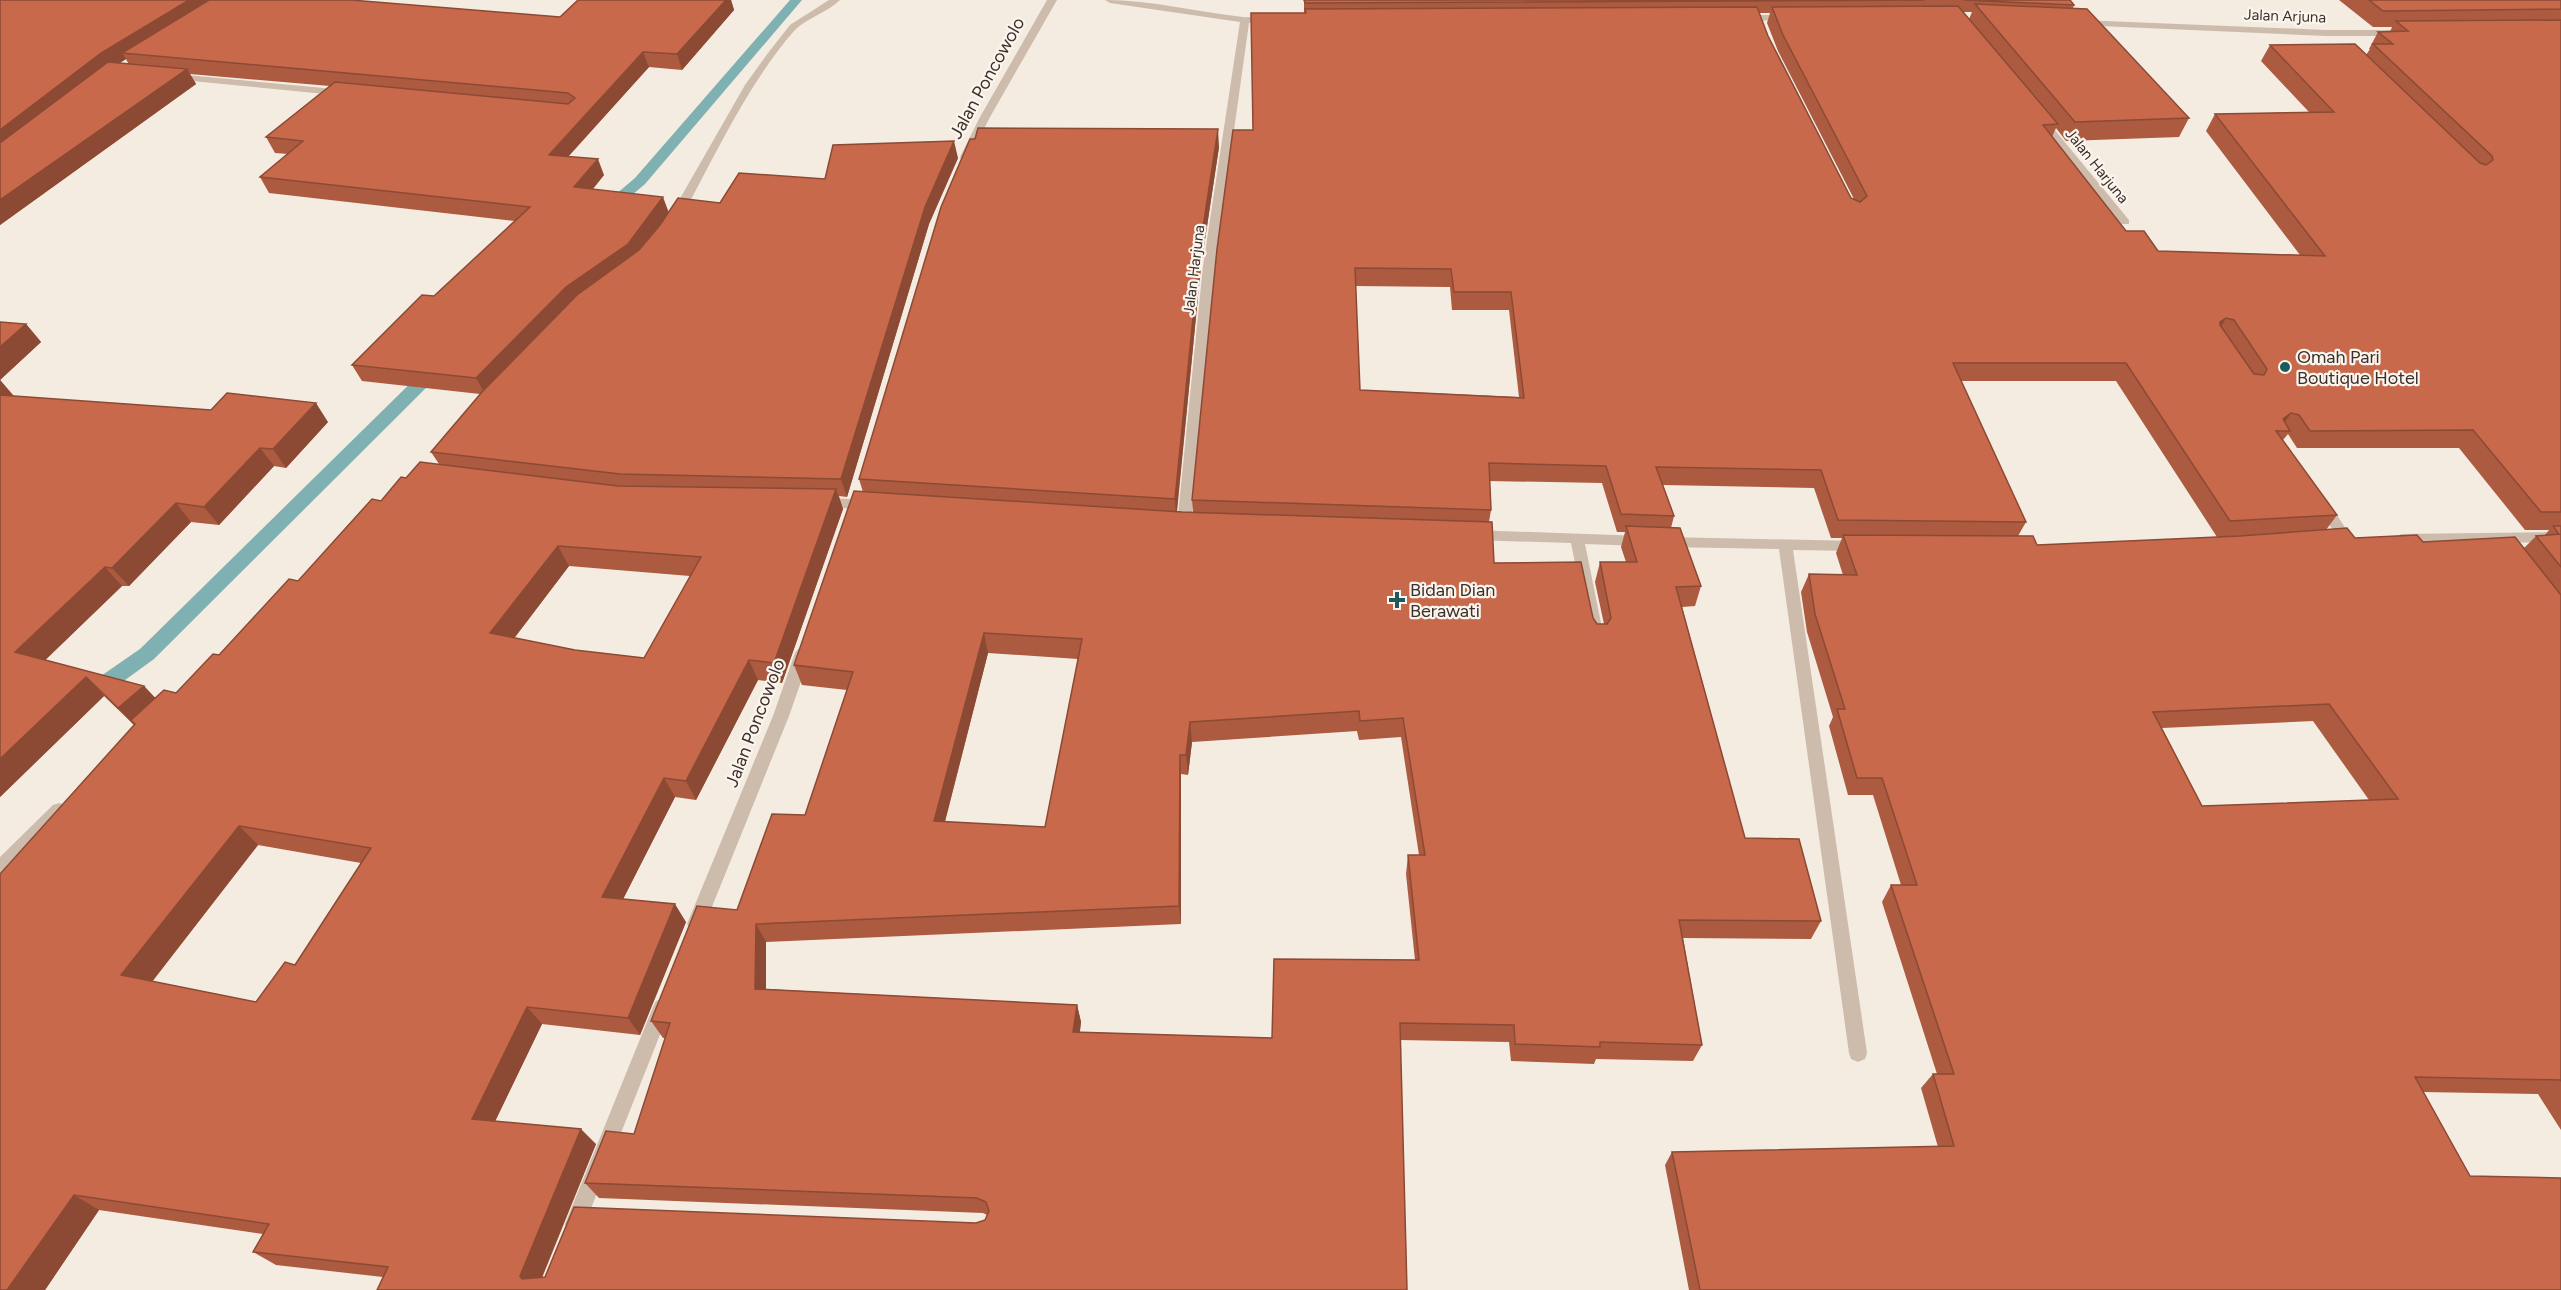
<svg xmlns="http://www.w3.org/2000/svg" width="2561" height="1290" viewBox="0 0 2561 1290" font-family="Figtree,sans-serif">
<rect width="100%" height="100%" fill="#f4ebe1"/>
<g fill="none" stroke-linecap="round" stroke-linejoin="round">
<!-- stream -->
<path fill="#7fb0b2" fill-rule="evenodd" d="M790,0H802L645,184L612,212H602L600,209L602,206L635,178Z
M436,363L442,364L444,368L442,372L154,659L99,699L92,701L85,699L82,693L85,687L140,649L430,364Z"/>
<!-- lane -->
<path fill="#cdbbac" fill-rule="evenodd" d="M829,0H840C827,13 806,18 794,31C747,85 716,154 682,216L676,219L672,218L670,216L745,85L768,53L790,25Z
M175,74L345,90L350,93L345,96L172,79L170,77Z
M823,498L854,499L861,504L854,509L818,506L816,503L818,500Z
M59,803L65,805L67,810L65,815L6,873L0,875V857L53,805Z"/>
<!-- street -->
<path fill="#cdbbac" fill-rule="evenodd" d="M1047,0H1057L990,117L970,157L961,159L960,157L980,117Z
M1105,0C1152,0 1197,12 1243,17C1253,18 1267,14 1275,20L1270,23H1249L1215,266L1191,525L1184,530L1177,525L1203,266L1240,22L1110,3Z
M1789,15L1794,18L1792,20L1741,21L1736,18L1741,15Z
M2080,20L2326,30H2398L2403,33L2398,36H2326L2077,25L2075,23Z
M2036,117H2044L2129,220V224H2121L2036,121Z
M2322,498L2327,500L2350,535L2352,538L2350,541H2340L2317,506L2315,503L2317,500Z
M1471,530L1642,536L1649,541L1642,546L1585,544L1604,638L1602,642H1592L1590,638L1571,543L1471,540L1464,535Z
M2561,532V542L2401,544L2394,539L2401,534Z
M1666,537L1858,541L1865,546L1858,551L1793,550L1867,1053L1865,1059L1858,1062L1851,1059L1849,1053L1779,549L1666,547L1659,542Z
M803,647L808,649L811,653L789,716L705,924L702,929L696,932L690,929L687,924L773,716L795,653L798,649Z
M662,999L668,1001L671,1007L582,1231L575,1234L568,1231L565,1224L653,1007L656,1001Z"/>
</g>
<!-- wall -->
<path fill="#ac5a40" fill-rule="evenodd" d="M0,0L560,17L578,0H731L734,10L682,70L649,67L568,157L604,175L593,189L668,213L720,203L825,179L958,158L929,224L847,497L839,496L843,509L782,683L758,680L696,800L675,797L623,899L686,922L640,1035L542,1024L495,1121L596,1144L542,1278L976,1223L985,1220L987,1215L983,1213L599,1198L585,1183L634,1134L665,1038H663L651,1021L737,910L805,815L847,690L802,685L794,665L863,492L859,479L1219,147L1201,266L1177,512H1193L1192,500L1253,130L1304,13V0H2070L2074,5L2073,8L2189,118L2179,137L2066,141L2056,128L2052,137L2126,231L2158,251L2300,255L2206,131L2215,114L2309,112L2261,61L2270,45L2366,55L2370,49H2369L2378,32H2390L2392,27H2373L2339,0H2561V1130L2538,1094L2423,1092L2470,1176L2561,1290H1689L1665,1165L1672,1152L1938,1147L1921,1088L1933,1074H1937L1882,902L1891,885H1901L1873,795H1848L1829,726L1833,717L1807,632L1801,592L1809,574L1843,575L1836,553L1842,538H1831L1814,488L1663,485L1674,516L1671,528L1701,586L1695,606L1682,607L1745,838L1821,921L1811,939L1683,938L1702,1045L1693,1061L1596,1059L1594,1064L1511,1061L1509,1042L1400,1040L1407,1290L383,1277L276,1265L253,1252L263,1234L99,1210L45,1290L134,725L104,696L0,797V322L26,324L41,342L0,380L14,396L328,422L286,468L274,466L219,525L191,522L129,586H122L45,660L144,686L155,698L176,693L219,655L298,581L381,501L406,478L439,464L431,452L480,394L362,381L352,365L434,296L515,221L269,193L260,177L288,154L275,153L266,137L330,86L190,74L196,84L0,225ZM1963,12H1972L1969,19ZM1759,13H1770L1767,23L1778,51L1854,199L1851,198L1768,36ZM126,59L128,63H120ZM1355,286L1450,287L1452,310H1509L1519,397L1360,390ZM1961,381H2116L2217,537L2037,545L2018,536L2026,522ZM2288,434L2297,448H2459L2525,530H2549L2545,535L2536,536L2524,548L2355,538L2326,530L2337,515L2283,440ZM1489,481L1602,483L1617,532H1625L1621,547L1626,562H1600L1595,582L1604,624H1597L1593,618L1494,563L1489,522L1491,510ZM569,566L690,576L644,658L575,650L514,638ZM988,653L1078,659L1045,827L945,822ZM2313,721L2369,800L2202,806L2162,728ZM1357,731L1359,740L1401,737L1419,855H1408L1406,874L1415,960L1272,1038L1080,1032L1081,1022L1077,1005L766,989V942L1181,924V774L1188,775L1192,742ZM258,845L361,863L295,965L256,1002L152,982Z"/>
<!-- shaded-wall -->
<path fill="#8c4a34" d="M189,0H222L122,53L126,59L111,68L0,154V130L101,53Z
M726,0H731L734,10L682,70L677,54Z
M643,52L649,67L555,171L549,155Z
M187,69L196,84L0,225V200Z
M1218,129L1219,147L1201,266L1176,518L1175,499L1200,247Z
M954,141L958,158L929,224L847,497L841,479L925,207Z
M598,159L604,175L581,203L574,187Z
M663,197L669,213L634,260L485,394L476,378L566,287Z
M2226,318L2216,336L2220,322Z
M26,324L41,342L0,380L15,398L0,411V347Z
M316,403L328,422L286,468L273,449Z
M2291,413L2279,431L2283,419Z
M260,448L274,466L219,525L204,507Z
M836,489L843,509L782,683L774,663Z
M176,503L191,522L129,586L112,568Z
M558,546L569,566L503,653L490,633Z
M105,567L122,586L34,671L15,652Z
M984,633L988,653L940,840L934,821Z
M749,660L758,680L696,800L686,781Z
M86,677L104,696L0,797V759Z
M144,686L161,704L136,727L118,708Z
M1190,722L1192,742L1188,775L1186,755Z
M1180,755L1181,774V924L1179,906Z
M664,778L675,797L615,915L602,897Z
M239,826L258,845L143,993L121,975Z
M675,904L686,922L640,1035L628,1018Z
M756,924L766,942V1006L755,989Z
M1077,1005L1081,1022L1077,1049L1073,1032Z
M527,1007L542,1024L489,1134L472,1119Z
M581,1129L596,1144L537,1289L522,1279L520,1276Z
M74,1195L99,1210L45,1290H7Z"/>
<!-- building -->
<path fill="#c8694b" stroke="#8c4a34" stroke-width="1.5" fill-rule="evenodd" d="M0,0H189L101,53L0,130Z
M209,0H351L560,17L578,0H726L677,54L643,52L549,155L598,159L574,187L663,197L628,244L566,287L476,378L352,365L422,295L434,296L530,207L260,177L303,141L266,137L335,82L568,104L575,98L568,93L122,53Z
M1304,0H1925L1305,3Z
M1964,0H2070L2074,5Z
M2369,0H2561V9L2383,11Z
M1975,4L2087,9L2189,118L2075,122Z
M1958,6L2058,124L2043,125L2126,231H2144L2158,251L2325,256L2215,114L2334,112L2270,45L2355,44L2480,163L2486,165L2493,160L2492,156L2373,44H2393L2378,32L2408,31L2396,21L2561,20V512H2541L2473,430L2310,431L2299,415L2291,413L2283,419L2290,431H2276L2337,515L2230,521L2126,363H1953L2026,522L1838,520L1821,470L1656,467L1674,516L1621,514L1606,466L1489,463L1491,510L1192,500L1217,249L1233,130H1253L1251,13H1306L1305,9L1757,7L1768,36L1851,198L1860,202L1867,196L1783,35L1772,7ZM1355,268L1451,269L1454,292H1511L1524,398L1360,390ZM2226,318L2234,320L2267,369L2264,375L2254,374L2220,325V322Z
M108,62L187,69L0,200V143Z
M978,128L1218,129L1200,247L1175,499L859,479L941,207L970,139H975Z
M954,141L925,207L841,479L620,474L431,452L482,392L577,295L639,250L660,225L678,198L720,203L739,173L825,179L833,145Z
M0,322L26,324L0,347Z
M227,393L316,403L273,449L260,448L204,507L176,503L112,568L105,567L15,652L144,686L118,708L86,677L0,759V395L211,410Z
M420,462L618,486L836,489L774,663L749,660L686,781L664,778L602,897L675,904L628,1018L527,1007L472,1119L581,1129L520,1276L522,1279L545,1277L574,1207L976,1223L985,1220L989,1211L986,1202L977,1198L585,1183L606,1131L634,1134L670,1023L651,1021L697,906L737,910L772,814L805,815L853,672L794,665L854,491L1182,512L1492,522L1494,563L1581,562L1593,618L1597,624H1607L1611,618L1600,562H1637L1626,526L1680,528L1701,586L1676,587L1745,838L1799,839L1821,921L1679,920L1702,1045L1600,1042V1047L1515,1044L1514,1025L1400,1023L1407,1290H377L388,1267L253,1252L269,1224L74,1195L7,1290H0V874L135,724L131,720L164,690L176,693L213,654L219,655L289,579L298,581L372,499L381,501L401,477L406,478ZM558,546L701,557L644,658L575,650L490,633ZM984,633L1082,639L1045,827L934,821ZM1359,711L1360,721L1403,718L1425,855H1408L1419,960L1274,959L1272,1038L1073,1032L1077,1005L755,989L756,924L1179,906L1180,755H1186L1190,722ZM239,826L371,848L295,965L285,962L256,1002L121,975Z
M2553,526H2561V567L2536,536L2559,534Z
M2347,528L2355,538L2417,535L2423,542L2515,537L2561,595V1081L2560,1080L2415,1077L2470,1176L2561,1178V1290H1700L1672,1152L1954,1146L1933,1074H1954L1891,885H1917L1882,778H1857L1837,709H1845L1815,614L1809,574L1857,575L1843,535L2033,536L2037,545L2240,536ZM2329,704L2398,799L2202,806L2153,712Z"/>
<!-- markers -->
<g fill="#1f5a5e" stroke="#fbf5ee" stroke-width="2">
<circle cx="2285" cy="367" r="6"/>
<path d="M1394 591h6v6h6v6h-6v6h-6v-6h-6v-6h6z"/>
</g>
<g text-anchor="middle" stroke-width="4.5" stroke-linejoin="round" paint-order="stroke">
<!-- far-street labels -->
<g font-size="15" fill="#3b302b" stroke="#fbf5ee">
<text transform="translate(2285 16) rotate(2)" y="5">Jalan Arjuna</text>
<text transform="translate(2097 166) rotate(51)" y="5">Jalan Harjuna</text>
<text transform="translate(1194 270) rotate(-83)" y="5">Jalan Harjuna</text>
</g>
<!-- street labels -->
<g font-size="18" fill="#3b302b" stroke="#fbf5ee">
<text transform="translate(987 78) rotate(-61)" y="6">Jalan Poncowolo</text>
<text transform="translate(755 723) rotate(-69)" y="6">Jalan Poncowolo</text>
</g>
<!-- poi labels -->
<g font-size="18" fill="#3b302b" stroke="#fbf5ee" text-anchor="start">
<text x="2297" y="363">Omah Pari<tspan x="2297" dy="21">Boutique Hotel</tspan></text>
<text x="1410" y="596">Bidan Dian<tspan x="1410" dy="21">Berawati</tspan></text>
</g>
</g>
</svg>
